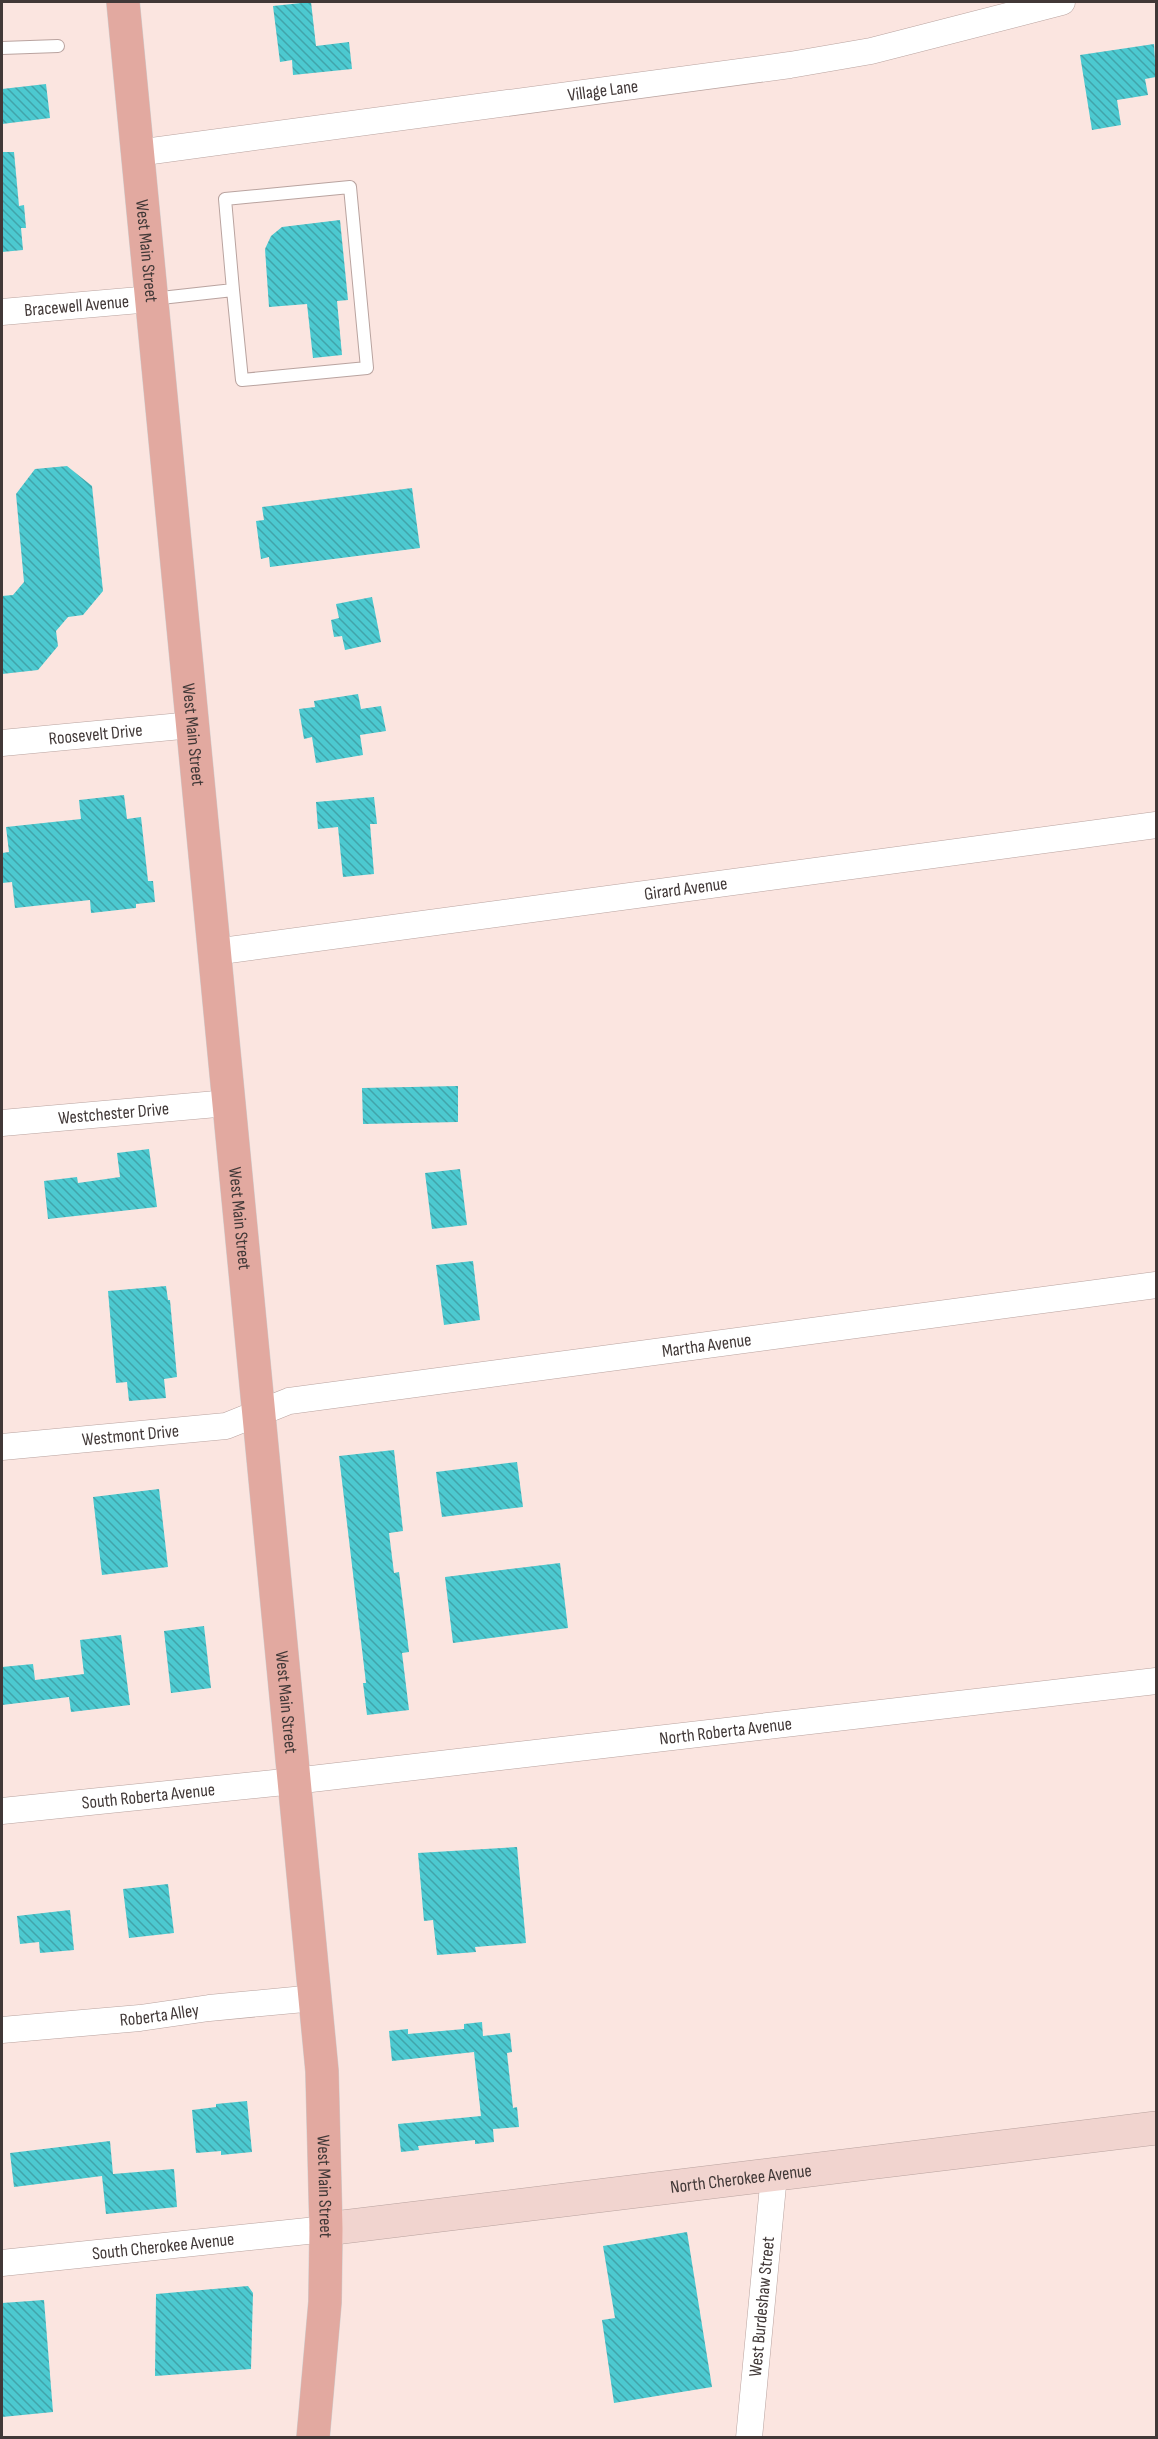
<svg xmlns="http://www.w3.org/2000/svg" width="1158" height="2439" viewBox="0 0 1158 2439" font-family="'Sofia Sans Condensed',sans-serif">
<defs>
<pattern id="building-back-hatch" width="6" height="6" patternUnits="userSpaceOnUse" patternTransform="scale(1.5)"><rect width="6" height="6" fill="#4cc9d0"/><path d="M-1 5l2 2M0 0l6 6M5-1l2 2" fill="none" stroke="#41a4aa"/></pattern>
</defs>
<rect width="100%" height="100%" fill="#fbe5e0"/>
<!-- building -->
<path fill="url(#building-back-hatch)" d="M311,2L316,46L349,42L352,69L293,75L292,60L280,62L273,6Z
M1154,44L1156,77L1145,79L1148,95L1117,100L1121,125L1092,130L1080,55Z
M46,84L50,118L2,124V89Z
M2,152H14L19,206L24,205L26,228H21L23,250L2,252Z
M340,220L348,300L337,301L342,355L313,358L307,304L269,307L265,249L271,236L282,227Z
M67,466L92,486L103,591L83,615L68,617L56,631L58,646L38,670L2,674V596L13,595L24,582L16,494L35,469Z
M412,488L420,548L270,567L269,557L261,559L256,521L264,520L262,507Z
M372,597L381,642L345,650L342,636L334,637L331,620L339,618L336,604Z
M358,694L361,709L381,706L386,731L360,735L363,755L316,763L312,737L304,739L299,709L315,707L314,701Z
M124,795L127,819L141,817L148,881H153L155,902L136,904V908L91,913L90,900L15,908L12,882L2,883V853L9,852L6,827L81,819L79,800Z
M374,797L377,824H370L374,874L343,877L338,827L318,829L316,802Z
M458,1086V1122L363,1124L362,1088Z
M149,1149L157,1207L48,1219L44,1181L77,1177L78,1183L120,1177L117,1153Z
M460,1169L467,1225L432,1229L425,1173Z
M473,1261L480,1320L444,1325L436,1265Z
M166,1286L168,1300H170L177,1377L164,1379L166,1398L129,1401L127,1382L116,1383L108,1291Z
M394,1450L403,1531L389,1533L394,1573L399,1572L409,1652L402,1653L409,1710L367,1715L363,1683H366L339,1456Z
M517,1462L523,1507L442,1517L436,1472Z
M159,1489L168,1567L102,1575L93,1497Z
M560,1563L568,1628L453,1643L445,1577Z
M204,1626L211,1688L171,1693L164,1631Z
M121,1635L130,1705L71,1712L69,1697L2,1705V1667L33,1664L35,1680L84,1674L80,1640Z
M517,1847L526,1943L475,1947L476,1952L437,1955L433,1920L424,1921L418,1853Z
M168,1884L174,1933L129,1938L123,1889Z
M70,1910L74,1950L40,1953L39,1942L20,1944L17,1916Z
M482,2022L483,2036L510,2033L512,2052L507,2053L513,2108L517,2107L519,2127L493,2129L494,2142L475,2144V2140L418,2146L419,2150L401,2152L398,2124L481,2116L474,2052L392,2061L389,2031L408,2029V2034L464,2029V2024Z
M247,2101L252,2152L221,2155V2151L196,2153L192,2110L216,2107V2104Z
M110,2141L113,2174L174,2169L177,2207L106,2214L102,2176L14,2187L10,2153Z
M687,2232L712,2387L614,2403L602,2320L615,2318L603,2246Z
M248,2286L253,2293L251,2369L155,2376L156,2294Z
M44,2300L53,2412L2,2417V2303Z"/>
<g fill="none" stroke-linecap="round" stroke-linejoin="round">
<!-- lane casing -->
<g stroke="#b9a39f" stroke-width="14">
<path id="lane" d="M2,48L58,46
M152,299L233,290L242,380L367,368L350,187L225,199L233,290"/>
</g>
<!-- street casing -->
<g stroke="#b9a39f" stroke-width="27">
<g id="street">
<path id="s1" d="M137,153L790,65L871,51L1062,2"/>
<path id="s2" d="M2,312L151,299"/>
<path id="s3" d="M2,743L192,725"/>
<path id="s4" d="M214,952L1156,825"/>
<path id="s5" d="M2,1123L228,1103"/>
<path id="s6" d="M2,1447L226,1426L289,1401L1156,1285"/>
<path id="s7" d="M2,1811L294,1781L1156,1681"/>
<path id="s8" d="M2,2030L140,2018L209,2008L315,1998"/>
<path id="s9" d="M2,2263L326,2229"/>
<path id="s10" d="M749,2438L774,2175"/>
</g>
</g>
<!-- secondary casing -->
<g stroke="#b9a39f" stroke-width="34">
<g id="secondary">
<path id="s11" d="M326,2229L1156,2128"/>
</g>
</g>
<!-- primary casing -->
<g stroke="#d1cfcf" stroke-width="34">
<g id="primary">
<path id="s12" d="M123,2L322,2071L326,2229L325,2302L313,2438"/>
</g>
</g>
<!-- lane -->
<use href="#lane" stroke="#fff" stroke-width="12"/>
<!-- street -->
<use href="#street" stroke="#fff" stroke-width="26"/>
<!-- secondary -->
<use href="#secondary" stroke="#f1d4cf" stroke-width="33"/>
<!-- primary -->
<use href="#primary" stroke="#e2a9a0" stroke-width="33"/>
</g>
<g text-anchor="middle" stroke-width="5" stroke-linejoin="round" paint-order="stroke">
<!-- street labels -->
<g font-size="18" fill="#413837" stroke="#fff">
<text dy="6" stroke="none"><textPath href="#s1" startOffset="470">Village Lane</textPath></text>
<text dy="6" stroke="none"><textPath href="#s12" startOffset="250">West Main Street</textPath></text>
<text dy="6" stroke="none"><textPath href="#s2" startOffset="75">Bracewell Avenue</textPath></text>
<text dy="6" stroke="none"><textPath href="#s3" startOffset="94">Roosevelt Drive</textPath></text>
<text dy="6" stroke="none"><textPath href="#s12" startOffset="736">West Main Street</textPath></text>
<text dy="6" stroke="none"><textPath href="#s4" startOffset="476">Girard Avenue</textPath></text>
<text dy="6" stroke="none"><textPath href="#s5" startOffset="112">Westchester Drive</textPath></text>
<text dy="6" stroke="none"><textPath href="#s12" startOffset="1222">West Main Street</textPath></text>
<text dy="6" stroke="none"><textPath href="#s6" startOffset="714">Martha Avenue</textPath></text>
<text dy="6" stroke="none"><textPath href="#s6" startOffset="129">Westmont Drive</textPath></text>
<text dy="6" stroke="none"><textPath href="#s12" startOffset="1708">West Main Street</textPath></text>
<text dy="6" stroke="none"><textPath href="#s7" startOffset="728">North Roberta Avenue</textPath></text>
<text dy="6" stroke="none"><textPath href="#s7" startOffset="147">South Roberta Avenue</textPath></text>
<text dy="6" stroke="none"><textPath href="#s8" startOffset="158">Roberta Alley</textPath></text>
<text dy="6" stroke="none"><textPath href="#s11" startOffset="418">North Cherokee Avenue</textPath></text>
<text dy="6" stroke="none"><textPath href="#s12" startOffset="2194">West Main Street</textPath></text>
<text dy="6" stroke="none"><textPath href="#s9" startOffset="162">South Cherokee Avenue</textPath></text>
<text dy="6" stroke="none"><textPath href="#s10" startOffset="132">West Burdeshaw Street</textPath></text>
</g>
</g>
<!-- border -->
<rect width="1158" height="2439" fill="none" stroke="#413837" stroke-width="6"/>
</svg>
